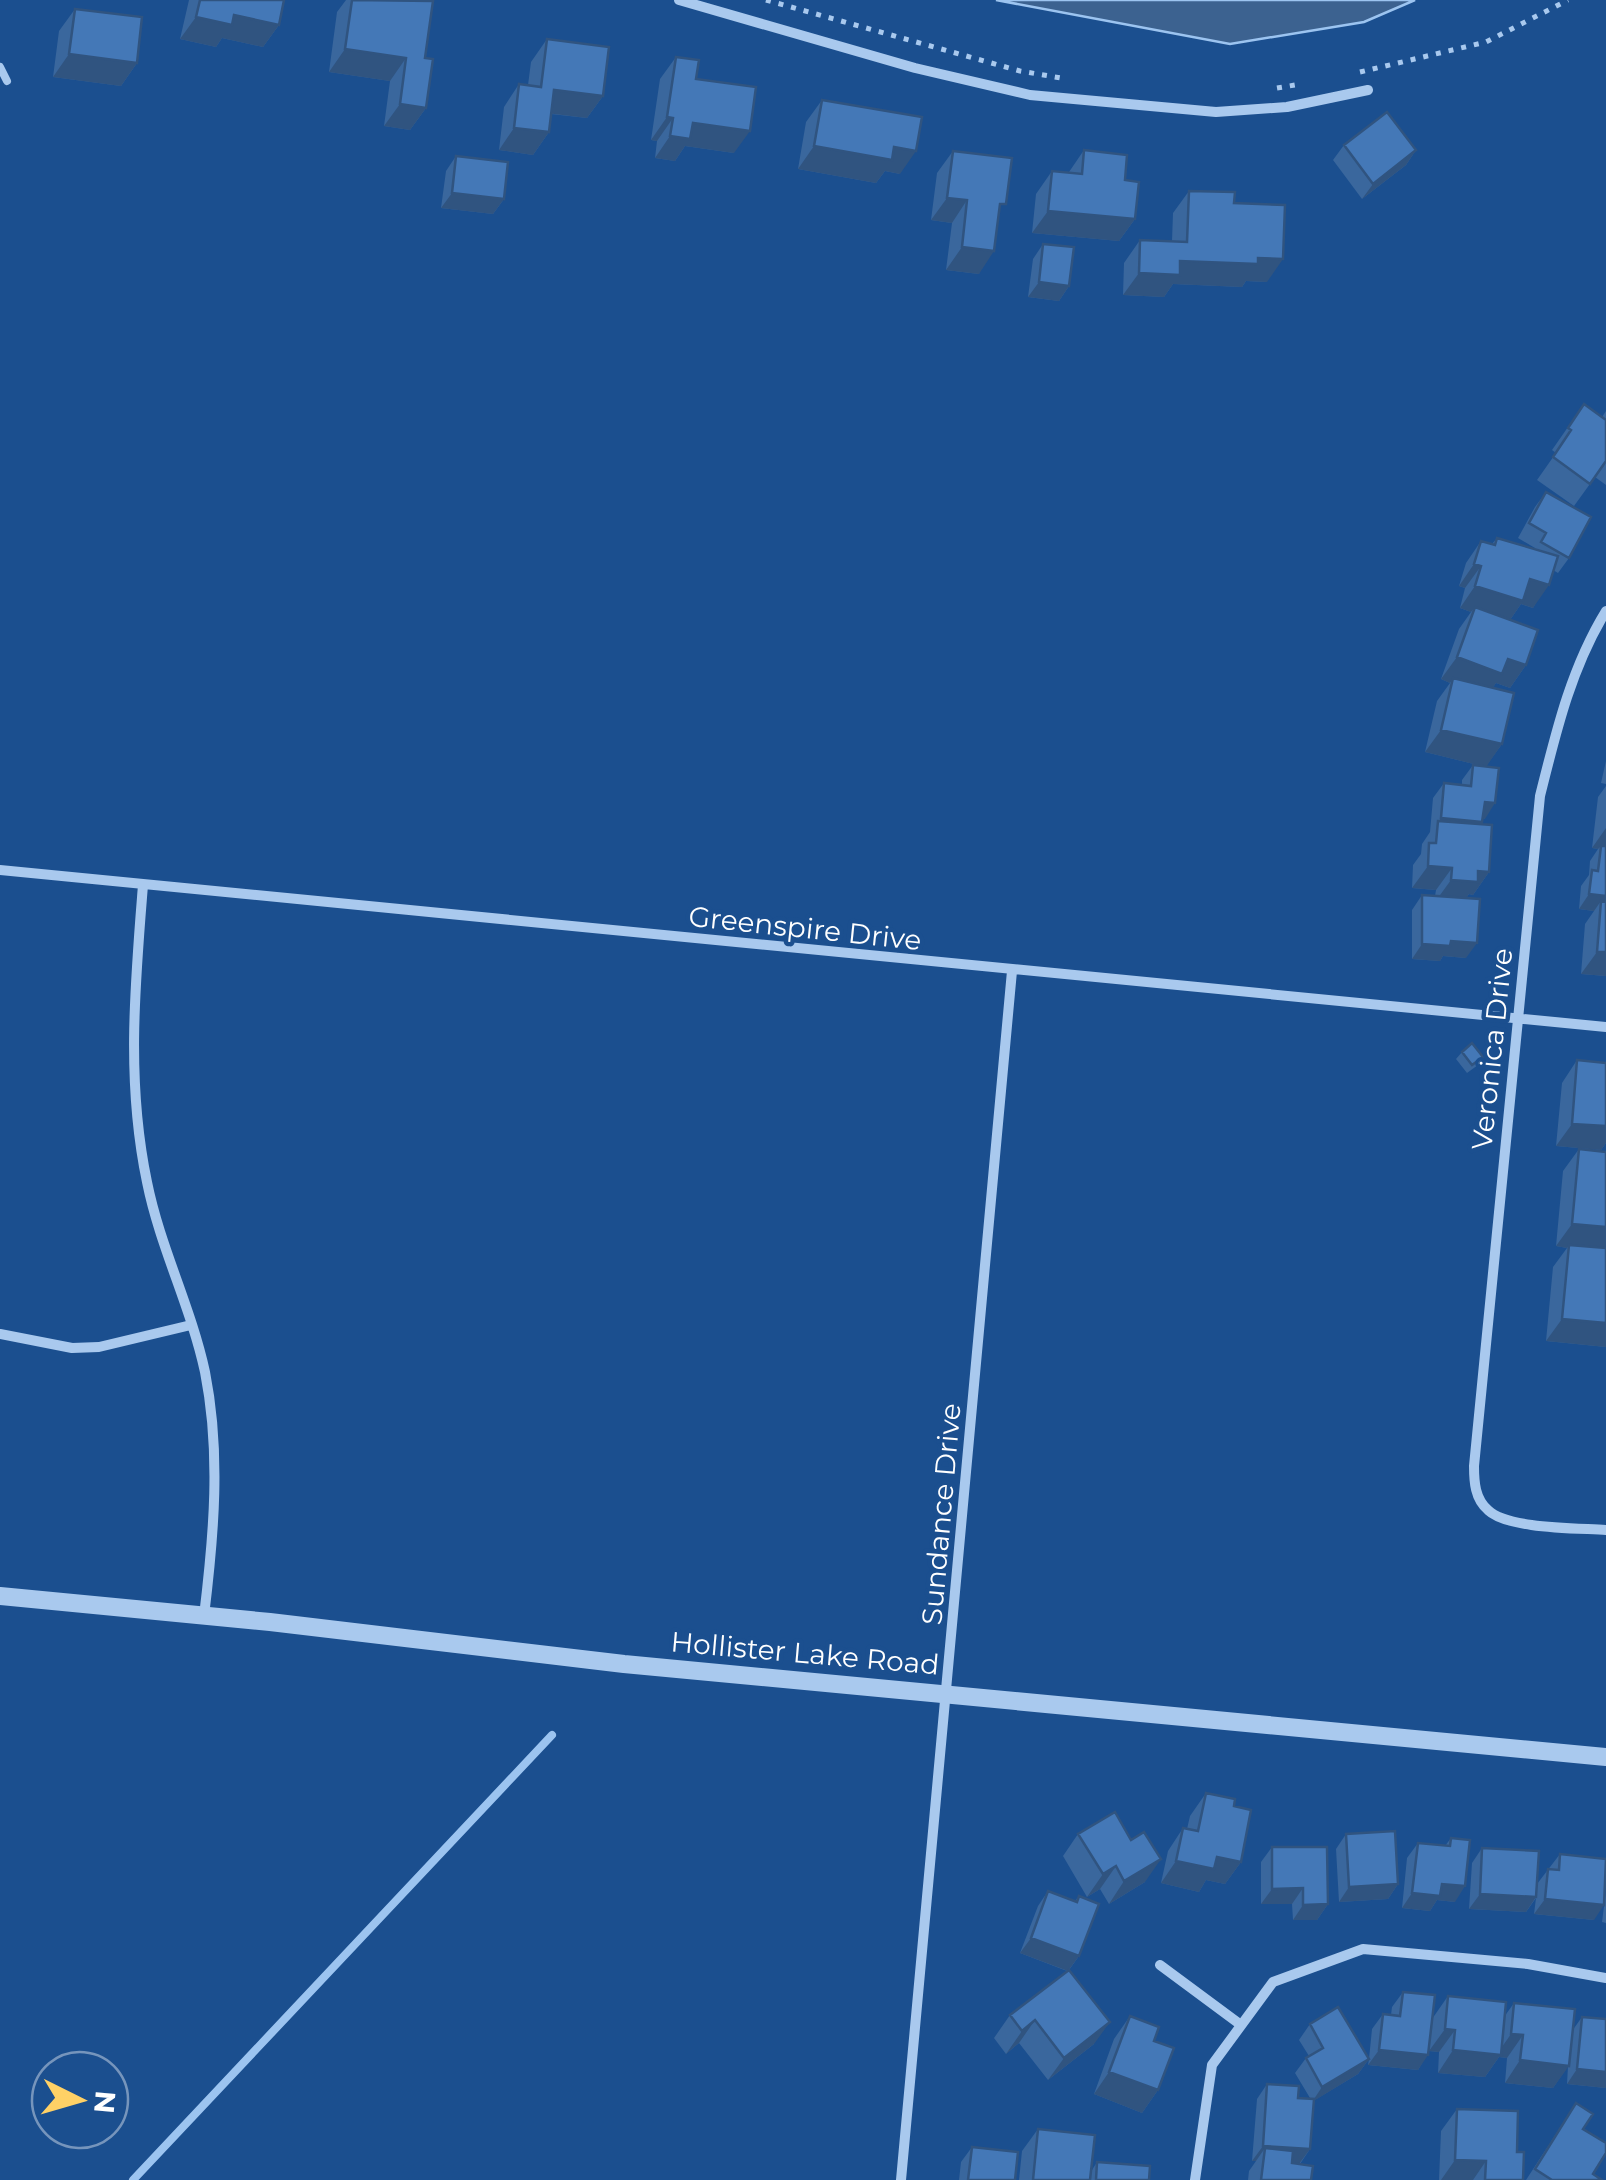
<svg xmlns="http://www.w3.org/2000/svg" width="1606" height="2180" viewBox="0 0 1606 2180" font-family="Montserrat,sans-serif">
<rect width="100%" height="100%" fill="#1b4f8f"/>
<!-- water -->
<path fill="#3c6290" stroke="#9cc4f0" stroke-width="2.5" d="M996,0H1415L1364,22L1230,44Z"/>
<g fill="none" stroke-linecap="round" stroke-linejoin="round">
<!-- stream -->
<path stroke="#9cc4f0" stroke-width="8" d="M133,2180L552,1735"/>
<!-- path -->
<path stroke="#a9c9ee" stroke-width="5" stroke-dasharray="5 8" stroke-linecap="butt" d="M766,0L1020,71L1067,79
M1360,72L1486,42L1568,0
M1277,88L1301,84"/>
<!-- service -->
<path stroke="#a9c9ee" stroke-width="8" d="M0,67L7,81"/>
<!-- minor -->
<path stroke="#a9c9ee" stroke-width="10" d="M679,0L915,68L1030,95L1216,112L1287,107L1368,90
M1606,611C1571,668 1556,732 1540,796L1474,1466C1474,1482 1475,1499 1488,1510C1508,1529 1577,1528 1606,1530
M0,870L1606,1027
M143,885C135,985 126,1082 147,1182C160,1247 191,1307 205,1372C221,1453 214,1534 204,1616
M0,1334L72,1348L99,1347L191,1325
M1160,1965L1241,2025
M901,2180L1012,971
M1195,2180L1212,2065L1273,1982L1363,1949L1528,1964L1606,1978"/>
<!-- tertiary -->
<path stroke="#a9c9ee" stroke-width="18" d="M0,1596L270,1622L624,1664L1606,1757"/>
</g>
<!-- wall -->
<path fill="#3a679d" d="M189,0H284L279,25L263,47L222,38L216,47L180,39Z
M346,0H426L425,58L426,108L410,130L384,126L390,81L329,72L337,12Z
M75,9L137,63L121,86L53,77L59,31Z
M547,39L603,96L587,118L551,114L549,132L533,155L499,150L504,107L519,84L528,85L531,62Z
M676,57L696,79L734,153L685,146L675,161L655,158L657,141L651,140L660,79Z
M822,100L900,174L885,171L876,183L798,169L806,122Z
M1344,145L1416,150L1406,165L1362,199L1333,160Z
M1084,150L1125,180L1135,219L1119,241L1032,233L1036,194L1052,171L1069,172Z
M953,151L999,215L979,274L946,270L952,223L931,220L937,173Z
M456,156L504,199L493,214L441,208L446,171Z
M1189,191L1234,203L1267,282L1246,281L1242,287L1173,284L1164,297L1123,295L1124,263L1140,240L1172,241L1173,213Z
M1043,244L1069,286L1059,301L1028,297L1033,259Z
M1584,404L1602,417L1606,411V485L1595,477L1574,506L1537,480L1556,453L1552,450Z
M1546,492L1569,558L1558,573L1553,570L1533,608L1521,604L1510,620L1526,665L1510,688L1496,683L1493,687L1502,744L1486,766L1485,819L1483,818L1481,825L1489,872L1473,895L1469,894L1466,898V958L1443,956L1440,961L1412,959V910L1422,895L1435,896L1436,890L1412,888L1413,865L1421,854L1422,844L1430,832L1433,798L1444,783L1462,784V780L1473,765L1482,766L1425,752L1437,701L1450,683L1441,679L1459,629L1471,612L1460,608L1465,588L1459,586L1466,563L1481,541L1492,544L1497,538L1535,549V548L1518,538L1535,507Z
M1606,761V784L1601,783Z
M1606,786V976L1581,974L1585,924L1594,911L1579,909L1581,886L1589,875L1590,861L1598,849L1592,848L1598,797Z
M1462,1052L1483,1057L1478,1065L1467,1073L1456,1059Z
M1577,1060L1606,1063V1143L1601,1150L1556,1146L1562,1083Z
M1579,1149L1606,1152V1347L1546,1341L1553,1267L1567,1248L1556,1246L1563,1171Z
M1206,1793L1234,1806L1241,1862L1225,1884L1206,1880L1199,1892L1161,1883L1168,1851L1183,1828L1187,1829L1190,1816Z
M1078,1834L1145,1882L1109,1904L1100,1889L1087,1897L1063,1856Z
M1346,1834L1398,1884L1388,1899L1339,1902L1336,1849Z
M1451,1838L1455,1902L1437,1900L1430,1911L1402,1908L1407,1858L1418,1843L1445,1846Z
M1272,1847L1328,1904L1317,1920H1293L1292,1904H1261V1862Z
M1482,1848L1537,1884L1560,1854L1594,1920L1534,1914L1536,1898L1526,1912L1469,1909L1472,1863Z
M1048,1891L1075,1901L1079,1896V1956L1069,1970L1094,2044L1048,2080L1019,2043L1006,2054L994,2038L1010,2015L1067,1971L1020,1953L1038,1906Z
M1606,1891V1923L1602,1922Z
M1403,1992L1432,2019L1448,1996L1504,2017L1514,2003L1572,2031L1582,2017L1606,2088L1567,2084L1568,2066L1553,2088L1505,2083L1507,2058L1499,2057L1485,2077L1438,2073L1439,2052L1429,2051L1418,2070L1368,2065L1369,2059L1358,2074L1313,2101L1310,2149L1300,2164L1311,2180H1248L1249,2171L1256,2161H1252L1257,2099L1267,2084L1298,2098H1310L1295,2073L1306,2058L1309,2056L1299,2040L1310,2024L1369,2059L1372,2029L1383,2014L1391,2015L1392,2007Z
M1130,2016L1154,2041L1158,2090L1142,2113L1094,2094L1114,2039Z
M1576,2103L1593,2174L1602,2180H1526Z
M1457,2109L1517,2152L1523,2180H1439L1441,2131Z
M1038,2129L1092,2170L1097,2162L1149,2180H1019L1022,2151Z
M972,2147L1015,2180H959L961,2162Z"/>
<!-- shaded-wall -->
<path fill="#305480" d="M234,15L279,25L263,47L222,38L216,47L180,39L196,17Z
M345,49L406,58L390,81L329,72Z
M69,54L137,63L121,86L53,77Z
M554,90L603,96L587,118L538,112Z
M400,104L426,108L410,130L384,126Z
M667,117L673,118L657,141L651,140Z
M693,123L750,131L734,153L685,146L675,161L655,158L670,136Z
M514,128L549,132L533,155L499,150Z
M814,146L894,147L916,151L900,174L885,171L876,183L798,169Z
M1416,150L1406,165L1362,199L1373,184Z
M452,193L504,199L493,214L441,208Z
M947,198L967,200L952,223L931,220Z
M1048,211L1135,219L1119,241L1032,233Z
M962,247L994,251L979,274L946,270Z
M1258,258L1283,259L1267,282L1246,281L1242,287L1173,284L1164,297L1123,295L1139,273L1180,261Z
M1039,282L1069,286L1059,301L1028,297Z
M1474,564L1481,566L1465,588L1459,586Z
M1530,579L1549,585L1533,608L1521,604L1508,623L1475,607L1471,612L1460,608L1475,586Z
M1457,657L1508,659L1526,665L1510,688L1496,683L1487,696L1453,678L1450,683L1441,679Z
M1441,730L1502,744L1486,767L1425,752Z
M1485,802L1495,803L1485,819L1474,817Z
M1441,818L1482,822L1472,837L1438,822Z
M1606,828V850L1601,846L1598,849L1592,848Z
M1428,866L1452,868L1436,890L1412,888Z
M1478,871L1489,872L1473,895L1469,894L1462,904L1435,902L1451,880Z
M1589,894L1606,896V912L1601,901L1594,911L1579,909Z
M1451,941L1477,943L1466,958L1443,956L1440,961L1412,959L1422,944Z
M1597,952H1606V976L1581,974Z
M1572,1124L1606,1126V1143L1601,1150L1556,1146Z
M1572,1224L1606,1227V1252L1569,1245L1567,1248L1556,1246Z
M1562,1319L1606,1323V1347L1546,1341Z
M1217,1857L1241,1862L1225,1884L1206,1880L1199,1892L1161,1883L1176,1861Z
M1161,1859L1145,1882L1109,1904L1124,1881Z
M1116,1866L1100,1889L1087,1897L1103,1874Z
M1398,1884L1388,1899L1339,1902L1349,1887Z
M1442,1884L1465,1886L1455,1902L1437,1900L1430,1911L1402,1908L1412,1893Z
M1303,1888L1292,1904H1261L1272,1889Z
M1480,1894L1536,1897L1526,1912L1469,1909Z
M1545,1899L1604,1905L1594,1920L1534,1914Z
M1328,1904L1317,1920H1293L1303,1905Z
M1031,1938L1079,1956L1068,1971L1020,1953Z
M1035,2020L1019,2043L1006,2054L1022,2031Z
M1110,2022L1094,2044L1048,2080L1064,2058Z
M1445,2029L1455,2030L1439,2052L1429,2051Z
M1511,2034L1523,2035L1507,2058L1499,2057L1485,2077L1438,2073L1453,2050L1497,2054Z
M1379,2050L1428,2055L1418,2070L1368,2065Z
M1369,2059L1358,2074L1312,2102L1322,2087Z
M1520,2060L1569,2066L1553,2088L1505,2083Z
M1577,2069L1606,2072V2088L1567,2084Z
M1109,2072L1158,2090L1142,2113L1094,2094Z
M1263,2146L1310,2149L1299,2164L1263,2162L1265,2148L1256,2161H1252Z
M1455,2160L1486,2161L1473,2180H1441Z"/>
<!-- building -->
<path fill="#4478b7" stroke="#305480" stroke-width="2.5" d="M200,0H284L279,25L234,15L232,25L196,17Z
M352,0L433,1L425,58L433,59L426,108L400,104L406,58L345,49Z
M75,9L142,17L137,63L69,54Z
M547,39L609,47L603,96L554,90L549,132L514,128L519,84L541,87Z
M676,57L699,60L696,79L756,87L750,131L693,123L690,139L670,136L673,118L667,117Z
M822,100L922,117L916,151L894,147L892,160L814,146Z
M1387,112L1416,150L1373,184L1344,145Z
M1084,150L1127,155L1125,180L1139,182L1135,219L1048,211L1052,171L1082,174Z
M953,151L1012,158L1006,204H1000L994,251L962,247L967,200L947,198Z
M456,156L508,162L504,199L452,193Z
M1189,191L1235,192L1234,203L1285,205L1283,259L1258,258V264L1180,261V275L1139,273L1140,240L1187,242Z
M1043,244L1074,247L1069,286L1039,282Z
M1584,404L1606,420V461L1590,484L1553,457L1571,430L1568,428Z
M1546,492L1591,517L1569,558L1541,542L1546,533L1529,523Z
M1497,538L1558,556L1549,585L1530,579L1523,601L1475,586L1481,566L1474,564L1481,541L1495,545Z
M1475,607L1538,630L1526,665L1508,659L1502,674L1457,657Z
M1453,678L1514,693L1502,744L1441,730Z
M1473,765L1499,768L1495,803L1485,802L1482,822L1441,818L1444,783L1471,786Z
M1438,821L1492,825L1489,872L1478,871V882L1451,880L1452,868L1428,866L1429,843H1436Z
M1601,846H1606V896L1589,894L1592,870L1598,871Z
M1422,895L1480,899L1477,943L1451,941L1450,946L1422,944Z
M1601,901L1606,902V952H1597Z
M1472,1043L1483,1057L1472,1065L1462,1052Z
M1577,1060L1606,1063V1126L1572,1124Z
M1579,1149L1606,1152V1227L1572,1224Z
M1569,1245L1606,1248V1323L1562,1319Z
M1206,1793L1235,1799L1234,1806L1251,1810L1241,1862L1217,1857L1214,1869L1176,1861L1183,1828L1198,1831Z
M1115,1812L1131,1840L1144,1832L1161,1859L1124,1881L1116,1866L1103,1874L1078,1834Z
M1395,1831L1398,1884L1349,1887L1346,1834Z
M1451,1838L1470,1840L1465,1886L1442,1884L1440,1896L1412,1893L1418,1843L1450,1846Z
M1272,1847H1327L1328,1904L1303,1905V1888L1272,1889Z
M1482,1848L1539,1851L1536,1897L1480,1894Z
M1560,1854L1606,1859L1604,1905L1545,1899L1548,1869L1559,1870Z
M1048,1891L1077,1902L1079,1896L1099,1904L1079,1956L1031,1938Z
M1069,1970L1110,2022L1064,2058L1035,2020L1022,2031L1010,2015Z
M1403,1992L1435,1995L1428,2055L1379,2050L1383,2014L1400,2016Z
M1448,1996L1506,2002L1501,2055L1453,2050L1455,2030L1445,2029Z
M1514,2003L1575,2009L1569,2066L1520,2060L1523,2035L1511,2034Z
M1338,2007L1369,2059L1322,2087L1306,2058L1323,2048L1310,2024Z
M1130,2016L1159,2027L1154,2041L1174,2048L1158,2090L1109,2072Z
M1582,2017L1606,2019V2072L1577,2069Z
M1267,2084L1299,2086L1298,2098L1314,2099L1310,2149L1263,2146Z
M1576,2103L1593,2114L1583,2129L1606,2143V2153L1593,2174L1602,2180H1552L1535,2169Z
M1457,2109L1518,2111L1517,2152H1524L1523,2180H1485L1486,2161L1455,2160Z
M1038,2129L1095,2135L1090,2180H1033Z
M972,2147L1018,2152L1015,2180H968Z
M1265,2148L1293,2151L1292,2163L1313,2166L1311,2180H1261Z
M1097,2162L1150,2166L1149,2180H1096Z"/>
<g text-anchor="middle" stroke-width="9" stroke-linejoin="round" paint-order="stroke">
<!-- street labels -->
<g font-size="28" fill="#fff" stroke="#1b4f8f">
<text transform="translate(805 928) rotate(6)" y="10">Greenspire Drive</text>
<text transform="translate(1492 1049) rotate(-84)" y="10">Veronica Drive</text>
<text transform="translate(941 1514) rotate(-85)" y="10">Sundance Drive</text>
<text transform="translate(805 1653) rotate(5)" y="10">Hollister Lake Road</text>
</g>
</g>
<!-- north arrow -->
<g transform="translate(80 2100) rotate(95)"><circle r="48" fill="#1b4f8f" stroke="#7695bc" stroke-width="2.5"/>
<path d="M0-8L18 38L0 25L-18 38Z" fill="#ffd166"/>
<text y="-15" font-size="28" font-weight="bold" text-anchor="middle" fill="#ffffff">N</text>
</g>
</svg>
